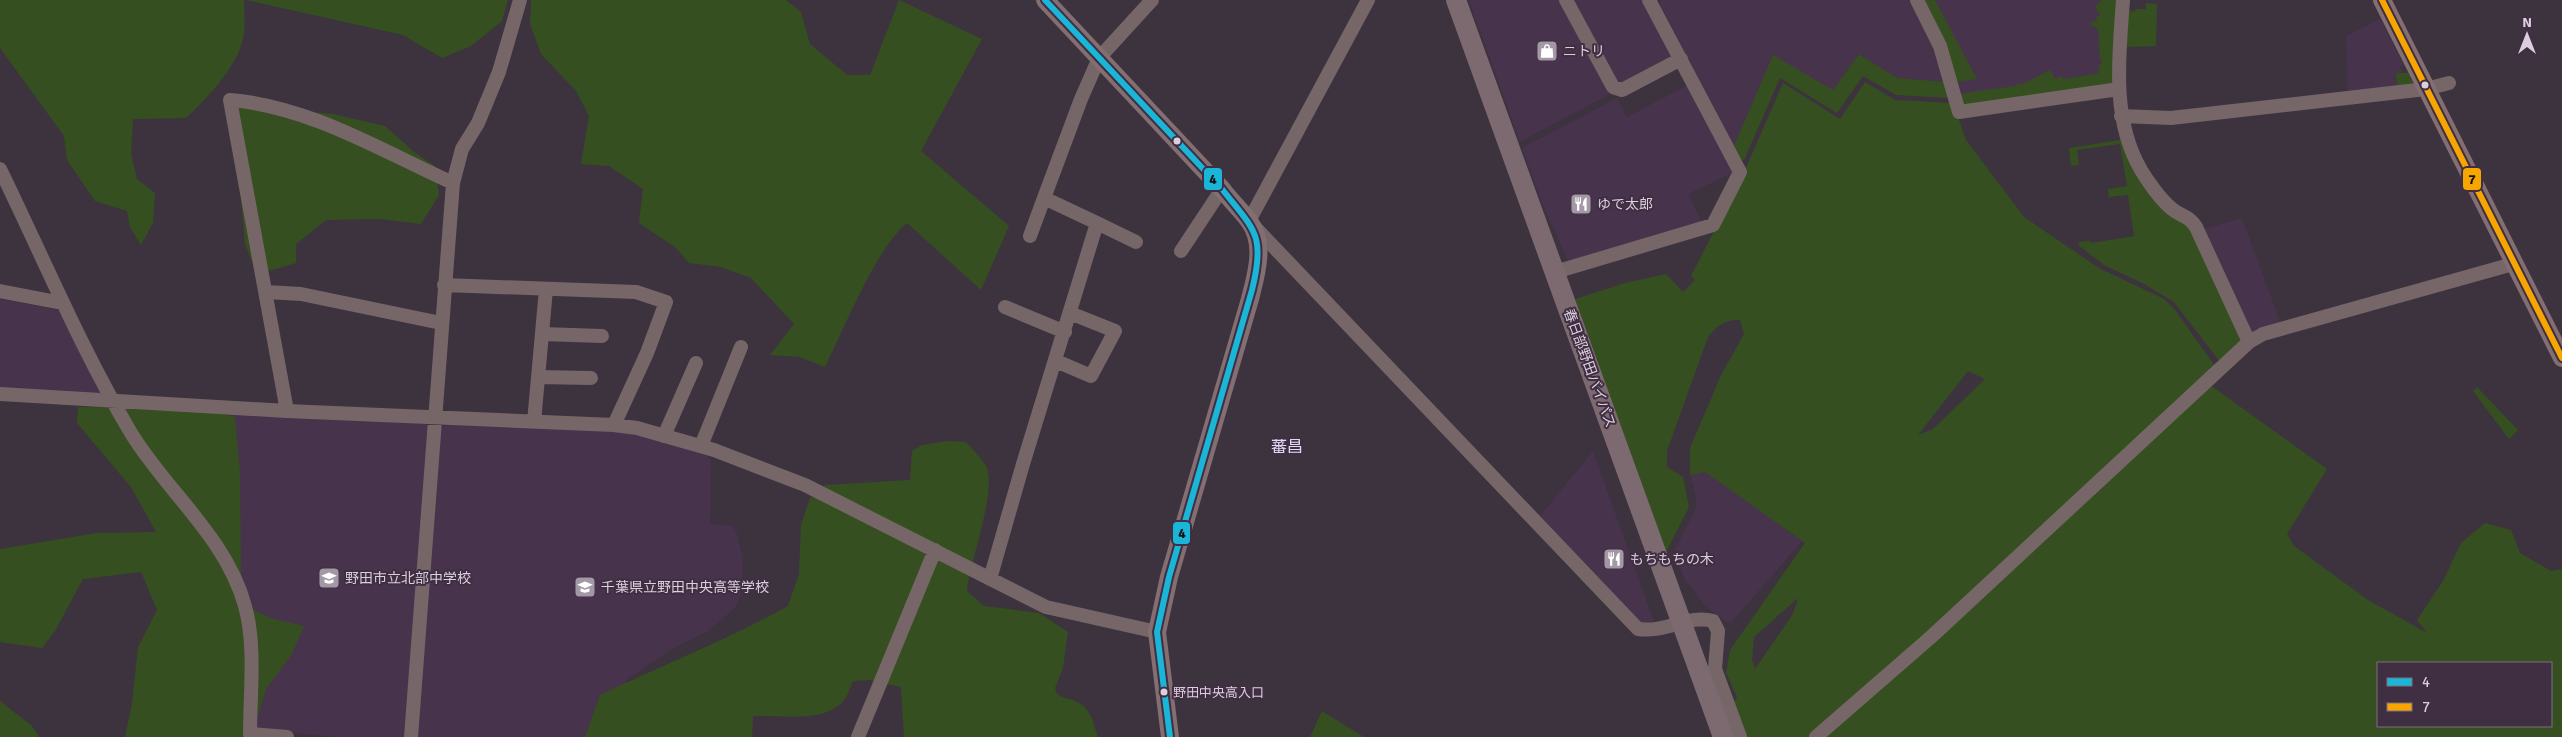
<svg xmlns="http://www.w3.org/2000/svg" width="2562" height="737" viewBox="0 0 2562 737" font-family="Signika,'Noto Sans JP',sans-serif">
<rect width="100%" height="100%" fill="#3c333e"/>
<!-- built -->
<path fill="#48334c" d="M1469,0H1561L1609,91L1608,95L1520,142Z
M1571,0H1643L1673,56L1617,86Z
M1661,0H1911L1931,39L1947,82L1897,78L1859,54L1833,91L1773,56L1733,148L1660,4Z
M1925,0H2117L2114,81L1964,105L1954,67Z
M2380,19L2403,64L2400,67L2403,73H2396L2397,86L2351,92L2347,89L2346,36Z
M1688,85L1732,169V173L1688,194L1702,223L1572,262L1567,259L1543,205L1522,148L1617,98L1627,117Z
M2242,218L2281,324L2248,337L2200,230Z
M0,299L63,311L104,396L0,390Z
M127,409L425,423L430,427L405,737H338L258,730L254,727L253,603L228,554Z
M445,425L626,431L707,456L711,460L710,524L733,526L737,534L743,559L741,594L735,608L708,631L674,648L627,679L613,710V737H416L440,431Z
M1593,451L1654,622L1650,624H1641L1540,516Z
M1705,471L1802,541L1730,624L1705,606L1691,586L1685,582L1675,549L1696,508V498L1690,475Z"/>
<!-- green -->
<path fill="#364f20" fill-rule="evenodd" d="M0,0H244C244,13 246,30 242,43C234,69 206,100 186,118L133,119L131,154L137,179L155,193L153,223L141,245L130,227L127,211L95,201L67,160L64,136L0,48Z
M246,0H508L502,21L471,46L442,58L403,35Z
M531,0H786L801,12L810,44L847,75H870L899,0L982,39L921,151L1009,226L981,290L907,223C876,248 844,329 825,367L800,357L770,355L794,324L751,278L721,267L689,263L675,247L639,223L643,189L609,166L581,164L589,116L576,91L541,54L530,24Z
M1925,0H1935L1977,79L1958,82L1942,36Z
M2103,0H2117L2114,81L2109,86L1964,105L1961,95L1965,93L2015,86L2020,83L2021,85L2050,70L2055,79L2061,76L2063,79L2099,73V65L2102,63C2096,51 2102,38 2096,26L2093,28L2090,23L2097,20L2096,17L2100,15L2095,6Z
M2146,3L2157,4L2156,46L2125,47L2129,10L2133,12L2136,9H2146Z
M1859,54L1897,78L1947,82L1950,94L1947,98L1896,95L1863,76L1837,113L1780,78L1744,160L1740,159L1733,148L1773,55L1833,90Z
M2396,73H2408L2414,85L2397,86Z
M1865,82L1895,100L1953,103L1966,140L2024,217L2099,268L2164,299L2175,310L2215,366L2210,385L2327,469L2287,534L2294,546L2368,600L2427,633L2417,620L2443,581L2461,543L2485,523L2511,530L2520,553L2551,571L2562,569V737H1746L1733,703L1737,697L1726,673L1730,650L1805,543L1705,472L1690,475V448L1721,375L1744,334L1740,320C1725,319 1717,326 1708,337L1667,451V467L1683,477L1689,507L1666,552L1575,299L1625,283L1666,274L1683,292L1695,280L1691,276L1742,177L1783,83L1840,119ZM1968,371L1985,379L1933,429L1918,435ZM1798,598L1793,614L1755,669L1752,660L1754,637ZM2378,663H2551V726H2378Z
M235,105L333,114L385,126L414,152L435,166L439,195L421,224L381,219L326,220L296,244V263L272,270H255L245,244L236,141Z
M2126,139L2138,171L2185,219L2245,339L2220,362L2174,302L2144,284L2104,265L2078,245L2080,242L2090,241L2091,243L2134,236L2128,195L2109,197L2108,189L2127,186L2120,144L2077,150L2079,165L2071,166L2069,148Z
M2477,387L2518,430L2509,439L2473,391Z
M78,407L202,408L235,417L240,473L241,585L248,607L270,618L304,626L292,654L266,689L256,722V737H125L132,704L138,647L157,610L141,572L83,579L55,631L42,648L0,642V549L97,533L156,532L131,487L77,423Z
M949,441L966,442C972,449 981,457 986,466C998,488 969,564 967,591L984,606L1039,613L1068,632L1063,668L1055,688L1057,694C1063,699 1068,698 1075,701C1091,707 1093,723 1098,737H904L901,687L870,680L853,681C850,687 848,694 845,699C825,725 781,714 753,716L752,737H585L600,695C663,665 727,640 788,606L799,574L801,525L810,498L825,485L910,480L912,451L922,445Z
M0,701L32,726L39,737H0Z
M1322,711L1364,737H1310Z"/>
<g fill="none" stroke-linecap="round" stroke-linejoin="round">
<!-- minor -->
<path stroke="#776668" stroke-width="14" d="M1368,0L1249,221L1638,629C1667,633 1689,614 1713,621L1718,631L1715,669L1740,737
M1566,0L1613,87L1622,90L1681,59
M1917,0L1940,46L1959,112L2119,89
M2123,0C2119,56 2111,119 2141,170C2148,182 2161,200 2172,209C2182,217 2188,215 2196,227L2249,342
M2121,116L2171,118L2426,89L2449,83
M0,169C43,257 81,349 131,433C167,492 226,537 245,606C256,646 250,692 250,734L287,737
M1097,223L1136,242
M1030,236L1044,198
M1181,251L1222,189
M1555,272L1713,225L1740,172L1649,0
M444,285L636,292L666,302L647,353L614,425
M0,291L62,303
M266,292L301,294L441,323
M1005,307L1065,332
M542,334L602,336
M1056,361L1091,376L1115,331L1070,313
M538,377L591,378
M0,394L287,411L614,425L637,428L714,450L805,485L1046,607L1157,632
M287,411L230,100C309,106 382,151 453,183
M534,422L546,289
M664,436L696,363
M701,446L741,347
M990,579L1023,464L1097,223L1044,198L1081,99L1099,58L1152,0
M411,737L453,183L462,149L478,123L499,72L520,0
M858,737L935,550
M1816,737L1931,637L2249,342L2263,334L2513,264"/>
<!-- major -->
<path stroke="#836e71" stroke-width="18" d="M1045,0L1222,189C1230,200 1241,210 1249,221C1266,244 1256,275 1250,299L1169,577L1157,632L1170,737
M2382,0L2562,358"/>
<!-- highway -->
<path stroke="#7c6a70" stroke-width="20" d="M1456,0L1723,737"/>
<!-- bus-1 casing -->
<g stroke="#402e43" stroke-width="10">
<path id="bus-1" d="M1045,0L1222,189C1254,230 1266,234 1252,290L1169,577L1157,632L1170,737"/>
</g>
<!-- bus-2 casing -->
<g stroke="#402e43" stroke-width="10">
<path id="bus-2" d="M2382,0L2562,358"/>
</g>
<!-- bus-1 -->
<use href="#bus-1" stroke="#1ab6d8" stroke-width="6"/>
<!-- bus-2 -->
<use href="#bus-2" stroke="#f7a600" stroke-width="6"/>
</g>
<!-- icons -->
<defs>
<g id="shop-square" transform="scale(1.125)"><rect x="-9" y="-9" width="18" height="18" rx="4" fill="#a398a5" stroke="#402e43"/><path d="M-5-2.5h2.3a2.7 3.5 0 0 1 5.4 0H5L5.5 6h-11ZM-1.5-2.5h3a1.5 2.3 0 0 0-3 0Z" fill="#fff"/></g>
<g id="restaurant-square" transform="scale(1.125)"><rect x="-9" y="-9" width="18" height="18" rx="4" fill="#a398a5" stroke="#402e43"/><path d="M-5-6h1v4h1v-4h1v4h1v-4h1v5L-1.5 .5V6h-2V.5L-5-1ZM5-6V6H3V1.5H1.5Q1.5-4 5-6Z" fill="#fff"/></g>
<g id="school-square" transform="scale(1.125)"><rect x="-9" y="-9" width="18" height="18" rx="4" fill="#a398a5" stroke="#402e43"/><path d="M0-5L7-2L0 1L-7-2ZM-4 1L0 2.5L4 1V4Q0 6-4 4Z" fill="#fff"/></g>
</defs>
<g fill-rule="evenodd">
<use href="#shop-square" x="1547" y="51"/>
<use href="#restaurant-square" x="1581" y="204"/>
<use href="#restaurant-square" x="1614" y="559"/>
<use href="#school-square" x="329" y="578"/>
<use href="#school-square" x="585" y="587"/>
</g>
<!-- markers -->
<g fill="#dbcfdd" stroke="#402e43" stroke-width="2">
<circle cx="2425" cy="85" r="4.5"/>
<circle cx="1177" cy="141" r="4.5"/>
<circle cx="1164" cy="692" r="4.5"/>
</g>
<g text-anchor="middle" stroke-width="4" stroke-linejoin="round" paint-order="stroke">
<!-- bus labels -->
<g font-size="13" fill="#dbcfdd" stroke="#402e43" text-anchor="start">
<text x="1173" y="697">野田中央高入口</text>
</g>
<!-- poi labels -->
<g font-size="14" fill="#dbcfdd" stroke="#402e43" text-anchor="start">
<text x="1563" y="56">ニトリ</text>
<text x="1597" y="209">ゆで太郎</text>
<text x="1630" y="564">もちもちの木</text>
<text x="345" y="583">野田市立北部中学校</text>
<text x="601" y="592">千葉県立野田中央高等学校</text>
</g>
<!-- street labels -->
<g font-size="14" fill="#dbcfdd" stroke="#402e43">
<text transform="translate(1590 368) rotate(70)" y="5">春日部野田バイパス</text>
</g>
<!-- quarter labels -->
<g font-size="16" fill="#e0daf7" stroke="#402e43">
<text x="1287" y="452">蕃昌</text>
</g>
</g>
<g stroke="#402e43" stroke-width="2">
<rect x="2462" y="167" width="20" height="24" rx="5" fill="#f7a600"/>
<rect x="1203" y="167" width="20" height="24" rx="5" fill="#1ab6d8"/>
<rect x="1172" y="521" width="19" height="24" rx="5" fill="#1ab6d8"/>
</g>
<g font-size="14" text-anchor="middle" font-weight="bold" fill="#111">
<text x="2472" y="184">7</text>
<text x="1213" y="184">4</text>
<text x="1182" y="538">4</text>
</g>
<!-- legend -->
<rect x="2377" y="662" width="175" height="65" fill="#402e43" stroke="#7e6e81"/>
<rect x="2387" y="678" width="25" height="8" fill="#1ab6d8" stroke="#7e6e81"/>
<text x="2422" y="687" font-size="15" fill="#dbcfdd">4</text>
<rect x="2387" y="703" width="25" height="8" fill="#f7a600" stroke="#7e6e81"/>
<text x="2422" y="712" font-size="15" fill="#dbcfdd">7</text>
<!-- north arrow -->
<g transform="translate(2527 35)" stroke="#402e43" stroke-width="4" paint-order="stroke">
<path d="M0-4L9 19L0 12L-9 19Z" fill="#dbcfdd"/>
<text y="-8" font-size="14" font-weight="bold" text-anchor="middle" fill="#dbcfdd">N</text>
</g>
</svg>
